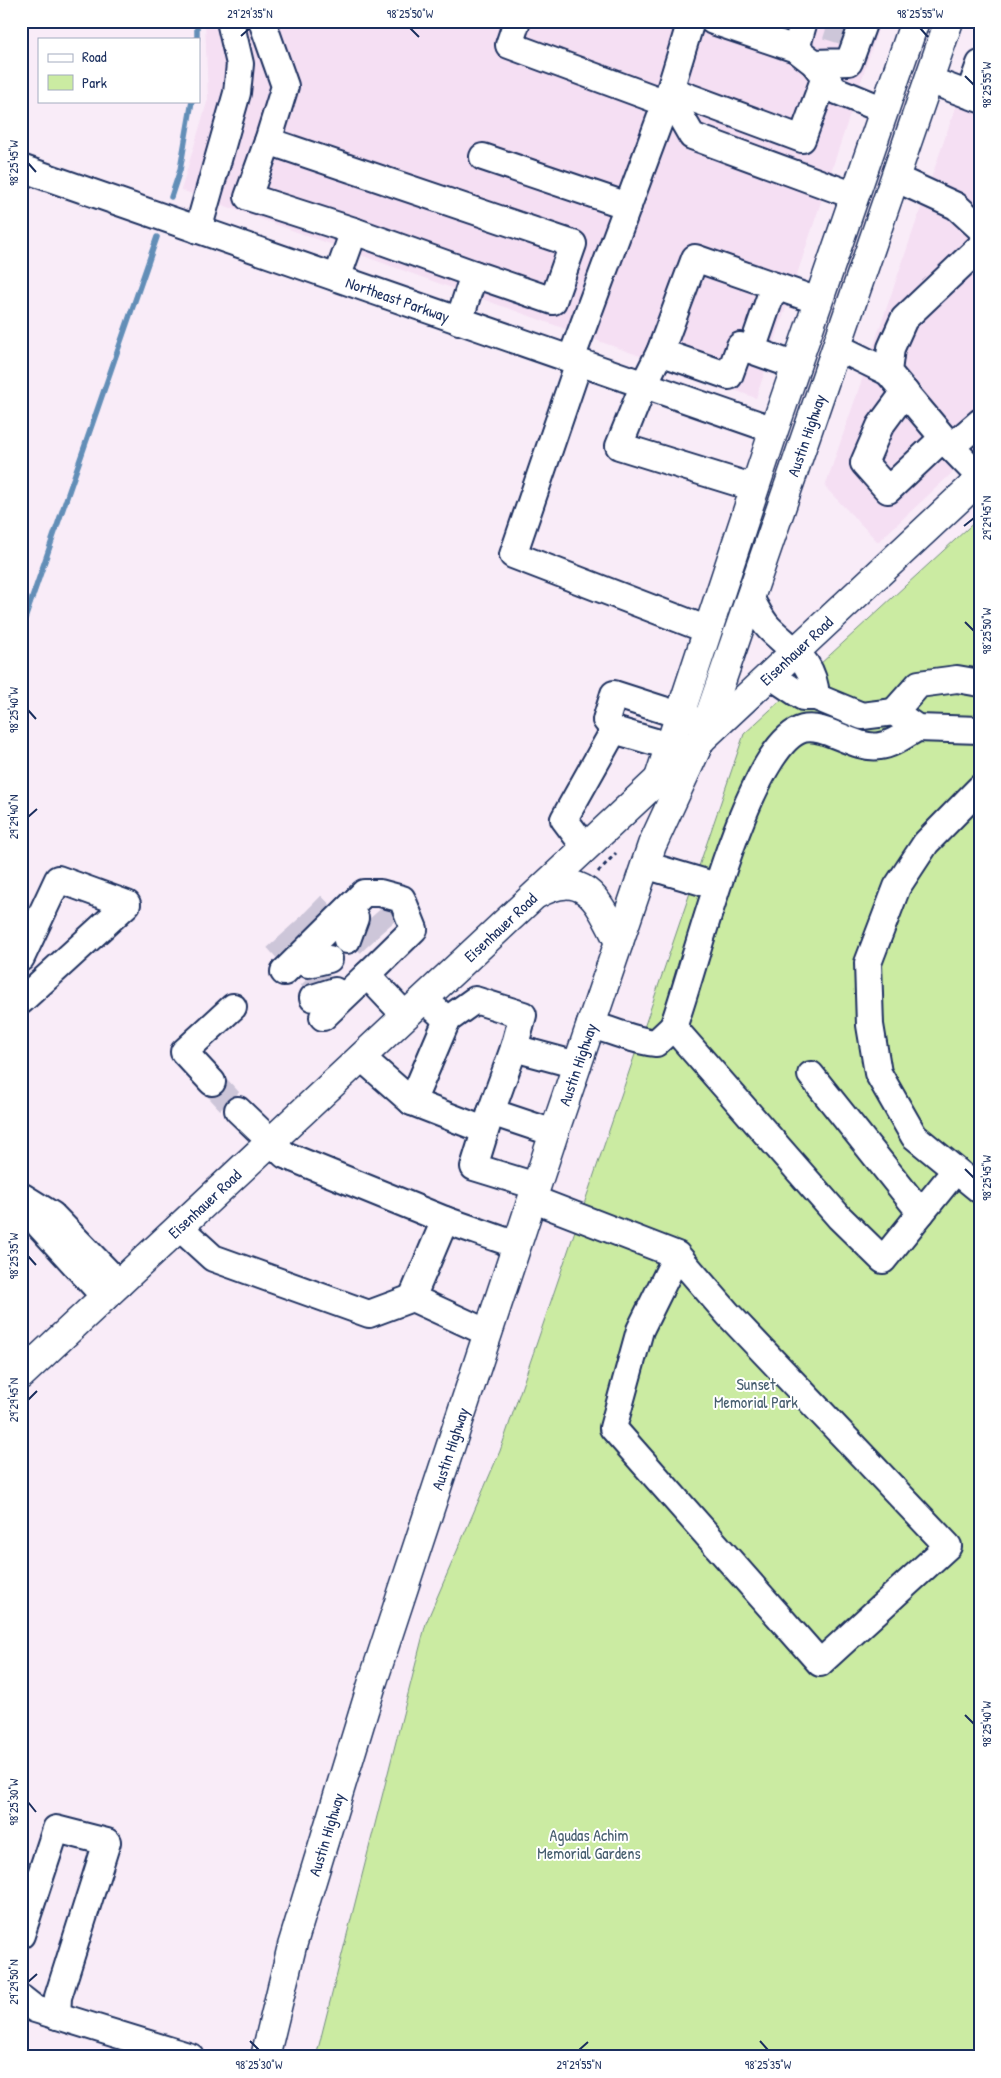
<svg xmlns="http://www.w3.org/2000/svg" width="1001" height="2078" viewBox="0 0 1001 2078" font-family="'Patrick Hand',sans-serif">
<rect width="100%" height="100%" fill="#f9ecf8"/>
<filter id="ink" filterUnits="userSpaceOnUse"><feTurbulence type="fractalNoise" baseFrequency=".02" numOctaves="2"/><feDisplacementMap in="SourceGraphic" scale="10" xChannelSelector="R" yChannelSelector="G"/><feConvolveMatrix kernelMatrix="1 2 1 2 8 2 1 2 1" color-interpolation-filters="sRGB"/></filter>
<g filter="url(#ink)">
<!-- built -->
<path fill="#f5dff3" d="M205,21H881L756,398L181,190L208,99Z
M980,36V447L878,542L825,487Z"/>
<!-- green -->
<path fill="#cbeba2" stroke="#738d80" d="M980,517V2050L972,2057H316L426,1623L500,1451L744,734Z"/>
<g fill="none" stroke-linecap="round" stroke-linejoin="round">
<!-- stream -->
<path stroke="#628eb7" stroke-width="5.5" d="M197,21V39
M171,197L180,170L192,101
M21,630L157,237"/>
<!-- minor-tunnel -->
<path stroke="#cdc6d9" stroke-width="26" stroke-dasharray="26 13" stroke-linecap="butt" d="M827,26L849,33
M312,905L322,915
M376,913L388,927
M295,922L304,932
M357,930L370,944
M277,939L286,949
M310,976L323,989
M212,1082L238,1110"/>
<!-- minor casing -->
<g stroke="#1b2f5e" stroke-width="30">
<g id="minor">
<path d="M262,21L285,86L268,141"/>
<path d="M517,21L509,45L666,103L571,359"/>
<path d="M691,21L666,103L677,110L692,136L855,196"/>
<path d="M713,21L796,49"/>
<path d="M804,21L796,49L814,63L835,90L884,110"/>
<path d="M814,63L849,62L864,21"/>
<path d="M929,80L980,99"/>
<path d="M670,90L802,139L825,77"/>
<path d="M969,95L980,64"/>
<path d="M483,157L628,206"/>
<path id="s1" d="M21,168L774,430"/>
<path d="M895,178L956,206L980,228"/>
<path d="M198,230L237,93L240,64L230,21"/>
<path d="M354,231L248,197L268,141L573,244L553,301L474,274"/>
<path d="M980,247L904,319L891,348L888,372L951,447L980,477"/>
<path d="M337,278L354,231L474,274L459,321"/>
<path d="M837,347L888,372"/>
<path d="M752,350L774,286"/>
<path d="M660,352L729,376L740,346L796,366"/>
<path d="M579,362L513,555L708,630"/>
<path d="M905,392L880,426L864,463L888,490L943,438"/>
<path d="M951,447L980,422"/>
<path d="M755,488L619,446L644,384L660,352L695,258L818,301"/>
<path d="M750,598C756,608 761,620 769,628C792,651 814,660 816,697"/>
<path d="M770,675L803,697H816L862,716L894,712L917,728L980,730"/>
<path d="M894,712L919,684L957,679L980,683"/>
<path d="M917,728C906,734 892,745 880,746C854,750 825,723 803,729C747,744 694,973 673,1027L839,1217L883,1260L955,1171"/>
<path d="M614,730L606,720L614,694L701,722"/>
<path d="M980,788L926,843L897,887L868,963L870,1025L878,1073L914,1136L980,1190"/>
<path d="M585,847L564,819L614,730L669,746"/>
<path d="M645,865L716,886"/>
<path d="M347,940L355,918"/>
<path d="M21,958L58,879L127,904L21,1001"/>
<path d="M308,964L329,959"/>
<path d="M284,972L364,893H380L402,899L414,929L367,975L405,1015"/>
<path d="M313,998L335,991"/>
<path d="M434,1008L447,1020L475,1000L523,1015L514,1048"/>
<path d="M323,1017L367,975"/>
<path d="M590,1025C613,1030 633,1041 656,1043L673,1027"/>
<path d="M361,1057L412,1102L447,1020"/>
<path d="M811,1075L921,1213"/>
<path d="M212,1082L184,1052L233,1007"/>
<path d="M412,1102L484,1130"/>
<path d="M238,1110L285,1155L445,1220"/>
<path d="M491,1112L474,1167L536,1186"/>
<path d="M554,1133L491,1112L514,1048L577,1065"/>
<path d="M532,1199L677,1255L640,1330L613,1428L820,1663L948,1546L728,1314L677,1255"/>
<path d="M179,1227L213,1258L369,1314L412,1298"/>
<path d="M105,1297L40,1226L23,1197L52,1215L119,1284"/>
<path d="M488,1333L412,1298L445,1220L517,1245"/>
<path d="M21,1935L56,1829L107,1842L58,1997L57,2016"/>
<path d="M21,1998L35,2009L191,2057"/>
</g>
</g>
<!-- major casing -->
<g stroke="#1b2f5e" stroke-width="31">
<g id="major">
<path d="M660,775L774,430L915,21"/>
<path d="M537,894C586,867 599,903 619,942"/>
<path id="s2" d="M21,1375L980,479"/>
<path id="s3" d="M265,2057L292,1946L373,1681L554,1133L652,845L702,737L949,21"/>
</g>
</g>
<!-- path -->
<path stroke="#1b2f5e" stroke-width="3" stroke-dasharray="4 4" stroke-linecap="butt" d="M598,872L616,853"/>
<!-- minor -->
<use href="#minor" stroke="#fff" stroke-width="26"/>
<!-- major -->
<use href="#major" stroke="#fff" stroke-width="28"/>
</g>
</g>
<!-- ticks -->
<path fill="none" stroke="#1b2f5e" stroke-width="2" d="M410,28L419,37M920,28L928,37M241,36L250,28M965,76L974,85M28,163L36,172M964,526L974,518M965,622L974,631M28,710L36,719M28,817L37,809M965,1169L974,1178M28,1256L36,1265M28,1400L37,1391M965,1715L974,1724M28,1802L36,1812M28,1982L37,1974M250,2041L259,2050M760,2041L768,2050M579,2050L588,2042"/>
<g text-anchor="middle" stroke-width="4" stroke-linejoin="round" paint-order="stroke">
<!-- street labels -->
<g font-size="16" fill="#1b2f5e" stroke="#fff">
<text dy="6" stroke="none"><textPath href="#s1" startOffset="399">Northeast Parkway</textPath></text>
<text dy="6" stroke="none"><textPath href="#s3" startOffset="1711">Austin Highway</textPath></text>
<text dy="6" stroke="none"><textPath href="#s2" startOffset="1061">Eisenhauer Road</textPath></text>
<text dy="6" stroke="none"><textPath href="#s2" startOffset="656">Eisenhauer Road</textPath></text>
<text dy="6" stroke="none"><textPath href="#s3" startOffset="1041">Austin Highway</textPath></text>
<text dy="6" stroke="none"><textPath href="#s2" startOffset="251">Eisenhauer Road</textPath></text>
<text dy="6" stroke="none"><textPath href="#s3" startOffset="636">Austin Highway</textPath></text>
<text dy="6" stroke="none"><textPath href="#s3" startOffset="231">Austin Highway</textPath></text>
</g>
<!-- park labels -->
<g font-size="16" fill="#475e6f" stroke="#fff">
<text x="756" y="1390">Sunset<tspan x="756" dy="18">Memorial Park</tspan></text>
<text x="589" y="1841">Agudas Achim<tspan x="589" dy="18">Memorial Gardens</tspan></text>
</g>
</g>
<!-- margin -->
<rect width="1001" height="2078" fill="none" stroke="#fff" stroke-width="55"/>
<!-- legend -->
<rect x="38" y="38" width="162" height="65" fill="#ffffff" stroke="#a4acbf"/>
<rect x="48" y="54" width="25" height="8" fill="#ffffff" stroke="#a4acbf"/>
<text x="82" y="62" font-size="15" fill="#1b2f5e">Road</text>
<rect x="48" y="75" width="25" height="15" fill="#cbeba2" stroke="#a4acbf"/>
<text x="82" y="88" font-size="15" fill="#1b2f5e">Park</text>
<rect x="28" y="28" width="946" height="2022" fill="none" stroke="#1b2f5e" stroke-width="2"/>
<g font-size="12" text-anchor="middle" fill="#1b2f5e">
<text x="250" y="18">29°29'35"N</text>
<text x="410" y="18">98°25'50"W</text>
<text x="920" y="18">98°25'55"W</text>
<text transform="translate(987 85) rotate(-90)" y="4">98°25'55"W</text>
<text transform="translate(14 163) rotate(-90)" y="4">98°25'45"W</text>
<text transform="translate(987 518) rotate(-90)" y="4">29°29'45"N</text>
<text transform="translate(987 631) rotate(-90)" y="4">98°25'50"W</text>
<text transform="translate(14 710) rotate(-90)" y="4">98°25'40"W</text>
<text transform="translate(14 817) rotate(-90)" y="4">29°29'40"N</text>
<text transform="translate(987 1178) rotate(-90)" y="4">98°25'45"W</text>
<text transform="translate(14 1256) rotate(-90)" y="4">98°25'35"W</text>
<text transform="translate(14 1400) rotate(-90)" y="4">29°29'45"N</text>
<text transform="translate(987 1724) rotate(-90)" y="4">98°25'40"W</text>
<text transform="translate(14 1802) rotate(-90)" y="4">98°25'30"W</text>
<text transform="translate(14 1982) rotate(-90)" y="4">29°29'50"N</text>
<text x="259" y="2069">98°25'30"W</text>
<text x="579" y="2069">29°29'55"N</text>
<text x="768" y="2069">98°25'35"W</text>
</g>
</svg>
